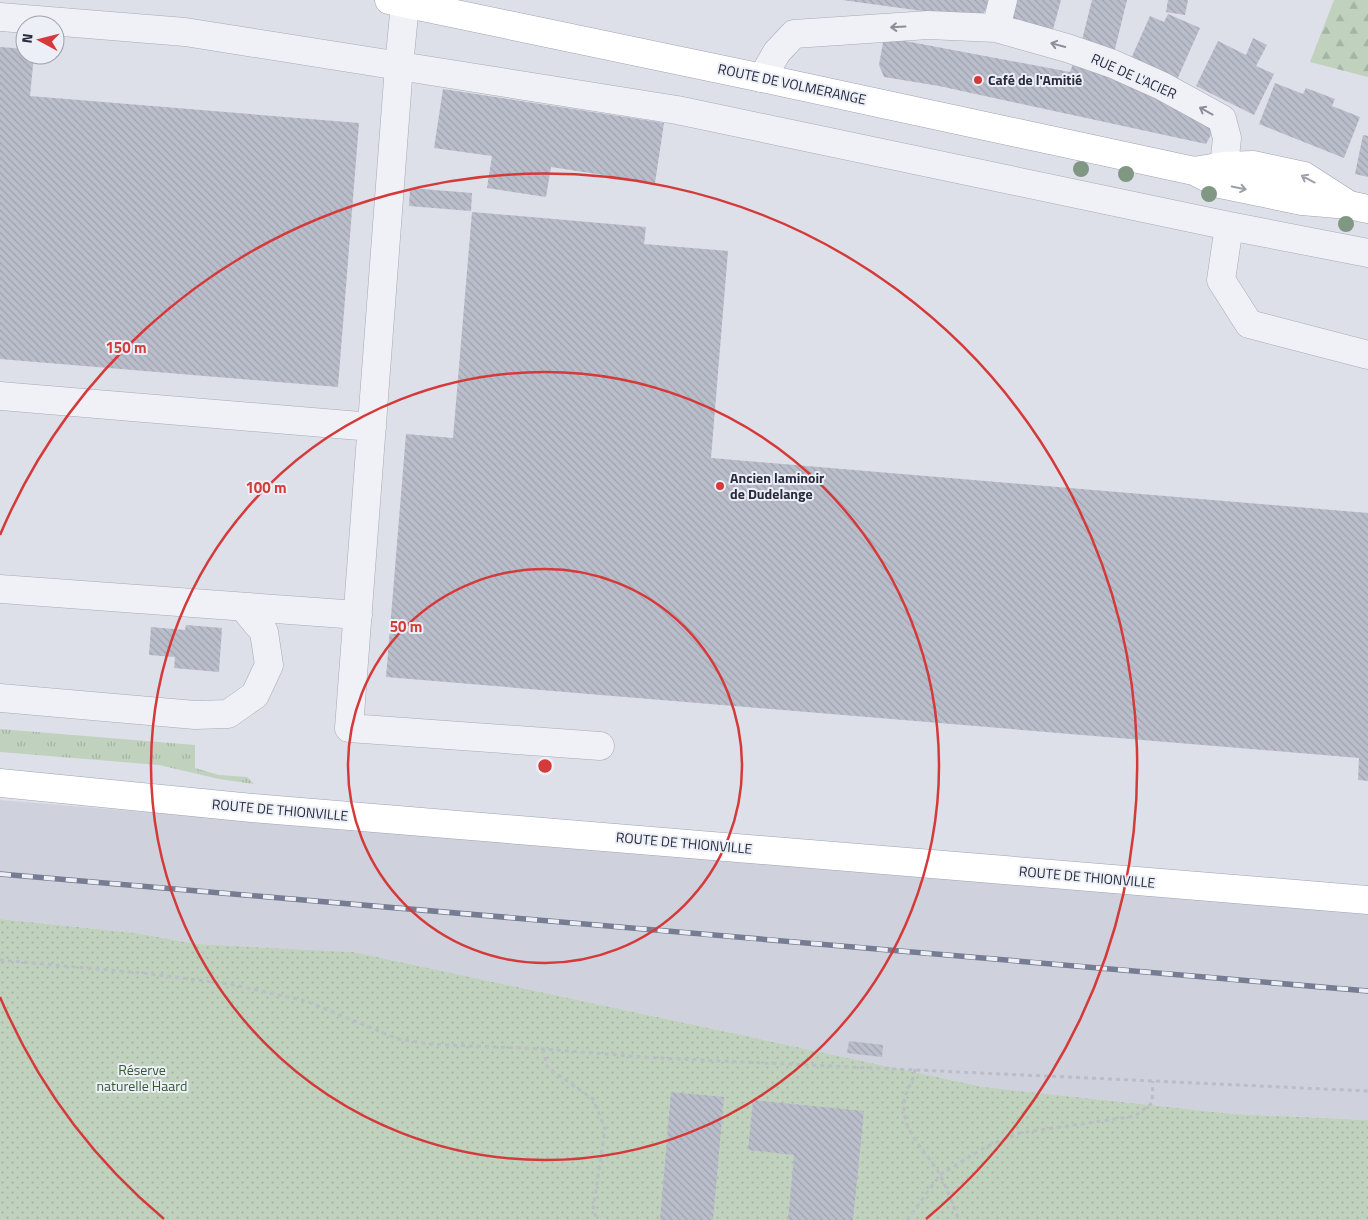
<svg xmlns="http://www.w3.org/2000/svg" width="1368" height="1220" viewBox="0 0 1368 1220" font-family="'Titillium Web',sans-serif">
<defs>
<pattern id="grass-tufts" width="24" height="20" patternUnits="userSpaceOnUse" patternTransform="scale(1.25)"><rect width="24" height="20" fill="#c0d2be"/><path d="M3 7l-1-3M5 7V3M7 7l1-3M15 17l-1-3M17 17v-4M19 17l1-3" fill="none" stroke="#a5b4a4"/></pattern>
<pattern id="forest-firs" width="22" height="20" patternUnits="userSpaceOnUse" patternTransform="scale(1.25)"><rect width="22" height="20" fill="#c0d2be"/><path d="M5 1l3.5 6h-7zM16 11l3.5 6h-7z" fill="#a5b4a4"/></pattern>
<pattern id="park-dots" width="8" height="8" patternUnits="userSpaceOnUse" patternTransform="scale(1.25)"><rect width="8" height="8" fill="#c0d2be"/><path d="M2 2h.1M6 6h.1" fill="none" stroke="#a5b4a4" stroke-width="1.8" stroke-linecap="round"/></pattern>
<pattern id="building-back-hatch" width="6" height="6" patternUnits="userSpaceOnUse" patternTransform="scale(1.25)"><rect width="6" height="6" fill="#babecb"/><path d="M-1 5l2 2M0 0l6 6M5-1l2 2" fill="none" stroke="#a0a3af"/></pattern>
</defs>
<rect width="100%" height="100%" fill="#dde0e8"/>
<!-- built -->
<path fill="#cfd2dd" d="M0,800L1368,914V1120L1234,1114L984,1087L354,952L197,944L136,933L0,919Z"/>
<!-- grass -->
<path fill="url(#grass-tufts)" d="M0,729L195,745V768L219,775L247,777L254,784L219,779L159,765L0,752Z"/>
<!-- forest -->
<path fill="url(#forest-firs)" d="M1334,0H1368V77L1310,62Z"/>
<!-- park -->
<path fill="url(#park-dots)" d="M0,919L136,933L197,944L354,952L984,1087L1234,1114L1368,1120V1220H0Z"/>
<!-- building -->
<path fill="url(#building-back-hatch)" d="M842,0H990L981,19Z
M1016,0H1061L1051,37L1009,25Z
M1092,0H1127L1114,53L1081,44Z
M1168,0H1188L1185,15L1166,12Z
M1168,14L1200,28L1175,84L1129,63L1150,16L1164,22Z
M884,37L1070,72L1074,61L1142,87L1215,127L1206,144L939,86L884,77L879,65Z
M1253,38L1267,45L1256,66L1274,74L1254,115L1196,86L1218,41L1246,55Z
M0,47L25,49V55H34L30,96L359,123L338,387L0,359Z
M1275,83L1303,94L1306,88L1335,99L1332,106L1360,117L1344,158L1259,124Z
M443,89L664,123L655,183L551,167L546,197L487,188L492,156L434,148Z
M1363,135L1368,136V177L1355,174Z
M410,188L472,193L471,211L409,206Z
M472,212L646,227L644,244L728,251L711,458L1368,513V781L1358,780L1359,758L386,677L406,434L453,438Z
M186,625L222,628L219,672L174,668L175,657L149,655L151,627L185,630Z
M849,1041L883,1045L882,1057L847,1053Z
M671,1092L724,1097L713,1220H660Z
M753,1100L864,1111L853,1220H788L794,1155L748,1150Z"/>
<g fill="none" stroke-linecap="round" stroke-linejoin="round">
<!-- minor casing -->
<g stroke="#a6aab5" stroke-width="29">
<path id="minor" d="M405,4L399,66L349,728L600,746
M0,17L185,32L677,110L1229,226L1368,253
M996,28L1003,0
M762,78L777,52L794,34L928,25L996,28L1067,48L1113,64L1162,86L1222,119L1227,138L1224,166
M1229,226L1221,280L1249,324L1368,355
M0,396L372,427
M0,589L358,615
M0,698L195,715L228,714L255,695L269,665L264,632L243,607"/>
</g>
<!-- major casing -->
<g stroke="#9ca2b4" stroke-width="29">
<path id="major" d="M389,0L762,78L1194,171L1220,184L1302,201L1349,205L1368,209
M1194,171L1224,166L1253,165L1304,176L1346,203
M0,783L252,808L1368,900"/>
</g>
<!-- path -->
<path stroke="#bbbec6" stroke-width="3" stroke-dasharray="4 4" stroke-linecap="butt" d="M0,960L152,974L234,985L306,1001L398,1039L430,1044L543,1049L658,1058L1368,1091
M543,1049L547,1067L593,1099L605,1129L593,1210L598,1220
M915,1069C913,1085 903,1091 904,1109C905,1137 930,1154 941,1177C948,1191 953,1206 959,1220
M907,1220L940,1175L985,1147L1020,1133L1135,1116L1152,1103L1153,1081"/>
<!-- minor -->
<use href="#minor" stroke="#f0f1f6" stroke-width="28"/>
<!-- major -->
<use href="#major" stroke="#fff" stroke-width="28"/>
<!-- rail casing -->
<g stroke="#767c92" stroke-width="5.5">
<path id="rail" d="M0,874L1368,991"/>
</g>
<!-- rail -->
<use href="#rail" stroke="#eceff5" stroke-width="4" stroke-dasharray="11" stroke-linecap="butt"/>
</g>
<!-- trees -->
<g fill="#809784">
<circle cx="1081" cy="169" r="8"/>
<circle cx="1126" cy="174" r="8"/>
<circle cx="1209" cy="194" r="8"/>
<circle cx="1346" cy="224" r="8"/>
</g>
<!-- one-way arrows -->
<defs><path id="oneway-shaft" d="M-6 0H5M1.5-3L5.5 0L1.5 3" fill="none" stroke-width="1.6" stroke-linecap="round" stroke-linejoin="round" transform="scale(1.25)"/></defs>
<g stroke="#8b8e9a">
<use href="#oneway-shaft" transform="translate(898 27) rotate(177)"/>
<use href="#oneway-shaft" transform="translate(1058 45) rotate(-165)"/>
<use href="#oneway-shaft" transform="translate(1206 111) rotate(-151)"/>
</g>
<g stroke="#9da0a9">
<use href="#oneway-shaft" transform="translate(1308 179) rotate(-152)"/>
<use href="#oneway-shaft" transform="translate(1239 188) rotate(12)"/>
</g>
<!-- distance rings -->
<g fill="none" stroke="#d53a3a" stroke-width="2.5">
<circle cx="545" cy="766" r="197"/>
<circle cx="545" cy="766" r="394"/>
<path d="M164 1219A592 592 0 0 1 0 997M0 535A592 592 0 1 1 926 1219"/>
</g>
<!-- markers -->
<g fill="#d53a3a" stroke="#eceff5" stroke-width="2">
<circle cx="978" cy="80" r="5"/>
<circle cx="720" cy="486" r="5"/>
</g>
<g text-anchor="middle" stroke-width="4" stroke-linejoin="round" paint-order="stroke">
<!-- street labels -->
<g font-size="14" fill="#262b3f" stroke="#eceff5">
<text transform="translate(1134 76) rotate(24)" y="5">RUE DE L'ACIER</text>
<text transform="translate(792 84) rotate(12)" y="5">ROUTE DE VOLMERANGE</text>
<text transform="translate(280 810) rotate(5)" y="5">ROUTE DE THIONVILLE</text>
<text transform="translate(684 843) rotate(5)" y="5">ROUTE DE THIONVILLE</text>
<text transform="translate(1087 877) rotate(5)" y="5">ROUTE DE THIONVILLE</text>
</g>
<!-- poi labels -->
<g font-size="14" font-weight="bold" fill="#262b3f" stroke="#eceff5" text-anchor="start">
<text x="988" y="85">Café de l'Amitié</text>
<text x="730" y="483">Ancien laminoir<tspan x="730" dy="16">de Dudelange</tspan></text>
</g>
<!-- park labels -->
<g font-size="14" fill="#345c32" stroke="#eceff5">
<text x="142" y="1075">Réserve<tspan x="142" dy="16">naturelle Haard</tspan></text>
</g>
</g>
<circle cx="545" cy="766" r="8" fill="#d53a3a" stroke="#eceff5" stroke-width="2.5"/>
<g font-size="15" text-anchor="middle" font-weight="bold" fill="#d53a3a" stroke="#eceff5" stroke-width="4" stroke-linejoin="round" paint-order="stroke">
<text x="126" y="353">150 m</text>
<text x="266" y="493">100 m</text>
<text x="406" y="632">50 m</text>
</g>
<!-- north arrow -->
<g transform="translate(40 40) rotate(277)"><circle r="24" fill="#eceff5" stroke="#9da1ac"/>
<path d="M0-4L9 19L0 12L-9 19Z" fill="#d53a3a"/>
<text y="-8" font-size="14" font-weight="bold" text-anchor="middle" fill="#262b3f">N</text>
</g>
</svg>
